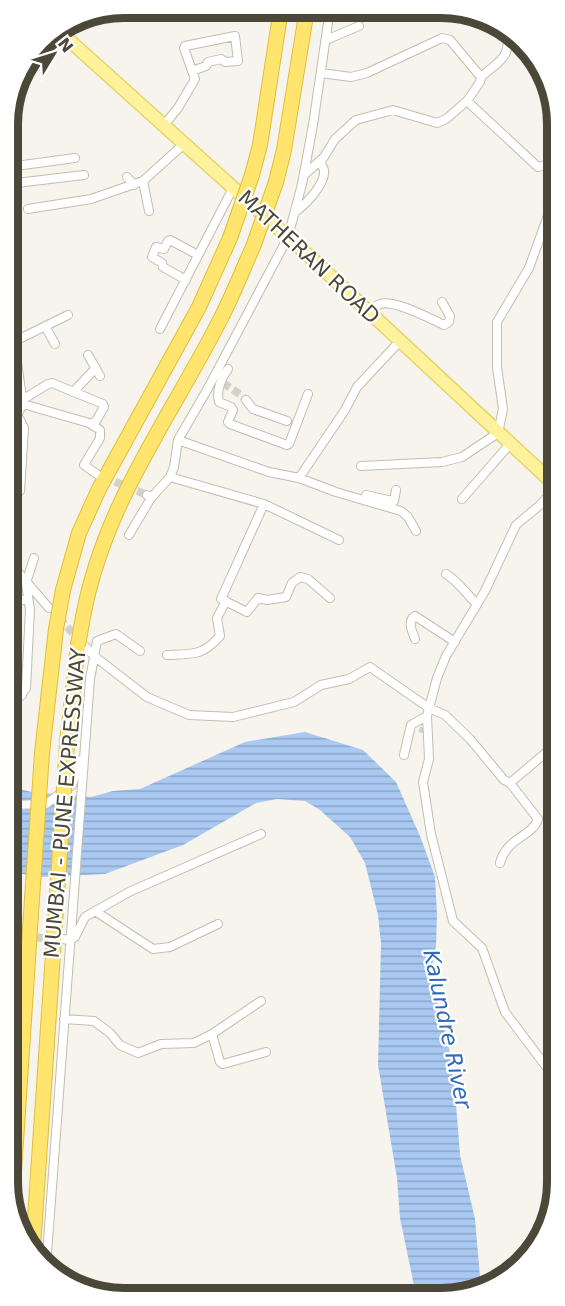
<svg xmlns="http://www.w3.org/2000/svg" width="565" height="1306" viewBox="0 0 565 1306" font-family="'DejaVu Sans',sans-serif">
<defs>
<pattern id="water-rules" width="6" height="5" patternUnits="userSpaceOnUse" patternTransform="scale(1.5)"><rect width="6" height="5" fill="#a9c9f2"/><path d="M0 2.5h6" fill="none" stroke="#8ca5c5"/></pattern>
</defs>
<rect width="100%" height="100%" fill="#f6f4ec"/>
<!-- water -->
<path fill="url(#water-rules)" d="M305,732L363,750L396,782L420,836L435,877L437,914L436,946L432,965L433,984L449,1048L455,1091L460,1155L475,1219L481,1288L472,1294L416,1295L400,1218L397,1178L378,1065L381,944L378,915L365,863L350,837L320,810L305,801L277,799L256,803L183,845L105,874L42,877L10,872V787L32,792L91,797L113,791L140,789L245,742Z"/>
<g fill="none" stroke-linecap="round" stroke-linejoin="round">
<!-- minor-tunnel -->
<path stroke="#d4d1c8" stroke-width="8" stroke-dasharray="8 4" stroke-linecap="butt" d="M223,383L241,395L246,400
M104,477L147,495
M59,618L79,640
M422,733L424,728
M11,935L55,939"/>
<!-- minor casing -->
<g stroke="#c2beae" stroke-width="10">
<path id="minor" d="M326,40L359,26
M321,73L351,77L367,73L442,38L450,40L481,77L480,82L467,101L538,167L546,165L554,159
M481,77C500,60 511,59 507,31
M164,125L178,108L195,79L184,48L185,46L235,36L238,61L225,62L221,59L208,62L206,66L192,71
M8,167L75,158
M304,175L324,157L335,139L356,120L393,110L437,123L446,119L467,101
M127,177L134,185
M143,181L149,211
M8,184L84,175
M28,209L91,199L143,181L185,143
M295,212C305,205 326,184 324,170C323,167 321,164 320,161
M186,280L163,267L162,263L152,257L156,247L164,249L168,241L170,240L198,255
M368,312C372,309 376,305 380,304C394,299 431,319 444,325L449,322L450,316L442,302
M45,326L55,344
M12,328L23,404L17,415
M160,329L233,188
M13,342L68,315
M88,355L100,376
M228,369C221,378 216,391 219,402L231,407L233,410L228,422L230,424L287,445L289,444L308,394
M73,392L96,368
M22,400L48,384L52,383L103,404L104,407L96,421L91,424
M246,400L253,409L287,421
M23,404L89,423L100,430V438L84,465L98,475
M9,409L19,418L24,428L20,491L17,494H9
M9,440L13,434L14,424
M178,440L269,472L299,478L345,410L357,387L400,341
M361,466L442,462L462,457L498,433L503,409L497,367V322L529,268L554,199
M170,477L174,467L178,440L207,390L288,237L302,184L313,125L330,9
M299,478L336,492L401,511L408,517L416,531
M555,488L540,505L516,525L485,591L446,656L437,678L427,716L429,759L423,782L431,834L453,921L482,948L505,1012L557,1081
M147,495L151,498L170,477L264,504L339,540
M366,495L392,501H394L396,490
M462,499L510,444
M264,504L221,599L247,612L258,598L267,600L286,597L292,583L300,577L308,579L330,598
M129,535L151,498
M9,565L18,572L49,608
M446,574C459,582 466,594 477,604
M9,603L28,599
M415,639C412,631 407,621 415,616L455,642
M84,645L94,656L147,697L189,715L233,717L294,702L321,685L349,679L370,667L429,708L445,715L470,739L504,780L510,783L549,750
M167,655C192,654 203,656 220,636L217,618L226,601
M10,692L22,695
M10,702L17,700L26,688L30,610L26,583L34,558
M10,724L17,700
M556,743L549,750L556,756
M404,755L411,725L427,716
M10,805L46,804L72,785L80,760
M500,863C506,838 533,836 538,819L510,783
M95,911L153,949L170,947L218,924
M63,939L69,940L75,937L85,917L129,892L261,834
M64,1019L94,1021L110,1033L120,1045L138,1053L161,1044L194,1043L212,1034L220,1062L223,1064L266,1052
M212,1034L261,1001
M46,1267L90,679L97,641L116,634L140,651"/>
</g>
<!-- primary casing -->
<g stroke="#e6d469" stroke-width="15">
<path id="primary" d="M60,32L309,256L555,485"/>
</g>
<!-- motorway casing -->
<g stroke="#e0bd3b" stroke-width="16">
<path id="motorway" d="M252,175L260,145L281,9
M276,182L284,150L307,9
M63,590L79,533L99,489L199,307L230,238
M83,617C104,503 170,419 221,318C233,295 242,271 253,247
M67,743L78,645
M42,753L56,629
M12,1202L32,899
M33,1247L57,896"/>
</g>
<!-- minor -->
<use href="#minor" stroke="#fff" stroke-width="8"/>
<!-- primary -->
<use href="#primary" stroke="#fff29c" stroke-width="12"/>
<!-- motorway -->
<use href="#motorway" stroke="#ffe56e" stroke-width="14"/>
<!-- motorway-bridge casing -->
<g stroke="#e0bd3b" stroke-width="16" stroke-linecap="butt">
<path id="motorway-bridge" d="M230,238L252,175
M253,247L276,182
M56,629L63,590
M78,645L83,617
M57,896L67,743
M32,899L42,753"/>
</g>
<!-- motorway-bridge -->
<use href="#motorway-bridge" stroke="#ffe56e" stroke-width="14"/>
</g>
<g text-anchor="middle" stroke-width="4.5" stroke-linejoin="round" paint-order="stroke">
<!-- street labels -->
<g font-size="21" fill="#4b4739" stroke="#fff">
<text transform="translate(309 257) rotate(43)" y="7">MATHERAN ROAD</text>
<text transform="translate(65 803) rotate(-85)" y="7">MUMBAI - PUNE EXPRESSWAY</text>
</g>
<!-- water labels -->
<g font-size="22" font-style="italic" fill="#2f6aba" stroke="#fff">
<text transform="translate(448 1029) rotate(78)" y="8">Kalundre River</text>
</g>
</g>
<!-- crop -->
<path d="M0 0H565V1306H0ZM124 18H441A106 106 0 0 1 547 124V1182A106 106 0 0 1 441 1288H124A106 106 0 0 1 18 1182V124A106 106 0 0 1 124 18Z" fill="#fff" fill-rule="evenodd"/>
<path fill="none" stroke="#4b4739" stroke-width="8" d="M124 18H441A106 106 0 0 1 547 124V1182A106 106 0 0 1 441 1288H124A106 106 0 0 1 18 1182V124A106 106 0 0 1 124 18Z"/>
<!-- north arrow -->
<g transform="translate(54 54) rotate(52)" stroke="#ffffff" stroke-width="4.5" paint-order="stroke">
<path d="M0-4.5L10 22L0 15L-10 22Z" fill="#4b4739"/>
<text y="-9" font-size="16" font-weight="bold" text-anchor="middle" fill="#4b4739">N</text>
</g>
</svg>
